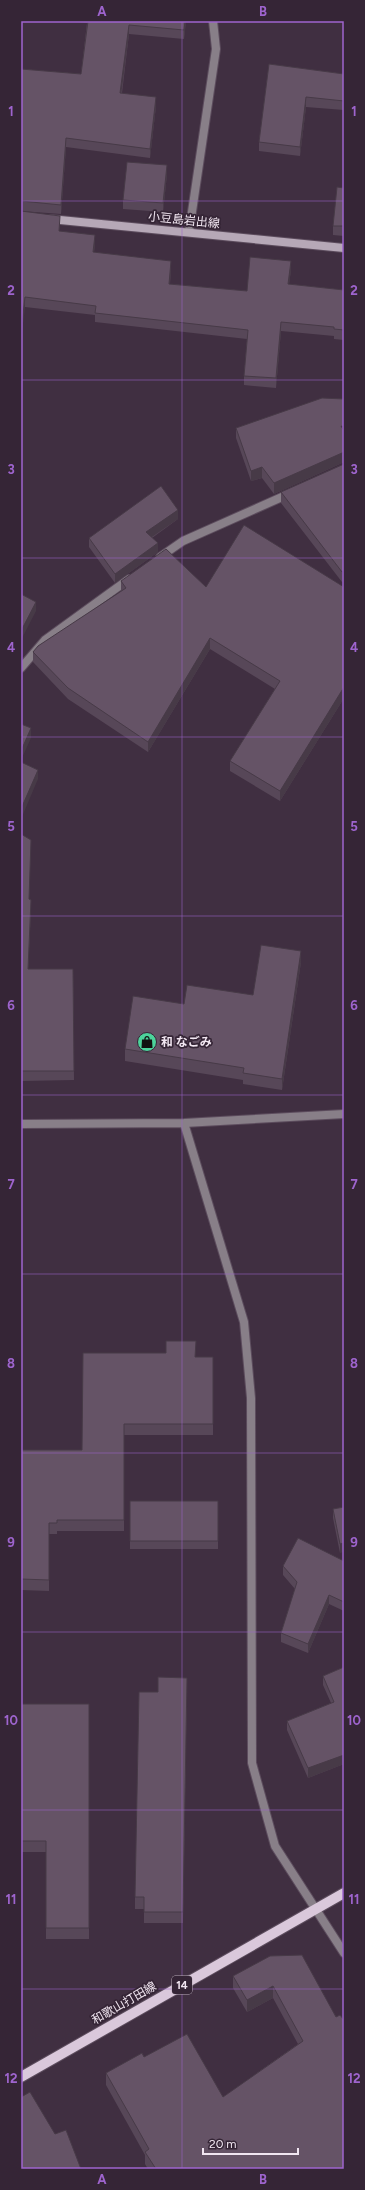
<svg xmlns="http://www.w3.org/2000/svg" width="365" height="2190" viewBox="0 0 365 2190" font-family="Figtree,'Noto Sans JP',sans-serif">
<rect width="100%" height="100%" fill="#402f41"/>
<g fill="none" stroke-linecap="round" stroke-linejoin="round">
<!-- minor casing -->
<g stroke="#5c4c5d" stroke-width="10">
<path id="minor" d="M189,232L216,49L213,21
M160,557L183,541L291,493
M21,668L45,640L129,579"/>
</g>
<!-- tertiary casing -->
<g stroke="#5c4c5d" stroke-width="10">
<path id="tertiary" d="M184,1123L244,1322L251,1398L252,1763L275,1846L344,1953
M21,1124L184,1123L344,1114"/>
</g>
<!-- secondary casing -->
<g stroke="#5c4c5d" stroke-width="10">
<path id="secondary" d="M50,219L344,248"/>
</g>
<!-- primary casing -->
<g stroke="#5c4c5d" stroke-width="12">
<path id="primary" d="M21,2077L344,1893"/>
</g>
<!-- minor -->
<use href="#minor" stroke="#887f88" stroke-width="8"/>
<!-- tertiary -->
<use href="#tertiary" stroke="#887f88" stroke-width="8"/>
<!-- secondary -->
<use href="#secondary" stroke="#b6a8b7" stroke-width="8"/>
<!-- primary -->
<use href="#primary" stroke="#dac8db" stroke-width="10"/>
</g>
<!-- wall -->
<path fill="#574758" d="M68,21H186L184,39L129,34L122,93L156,106L150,158L66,147L61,214L21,211V69L81,74L87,23Z
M269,64L344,74V110L306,107L300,156L259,151V142Z
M167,174L163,212L123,209V200Z
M344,188V236L333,235V226Z
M21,211L60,225L59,231L95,244L94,252L171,271L170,284L247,291L291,270L289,284L344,290V340L334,339V336L281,331L276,388L244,385V376L247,339L95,322V315L25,307Z
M344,399V581L342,582L281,503V492L344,464L342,463L274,494L262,478L251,481L236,438V428Z
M178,519L152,538L158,552L115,583L89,547V538Z
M121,581L206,587H344V698L280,801L230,771V761L275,689L210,649L148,752L68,699L33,662V652L121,591Z
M21,834L29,899L31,909L28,969H73L74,1080L21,1081Z
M301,962L282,1090L243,1084V1080L125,1061V1049L184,1004L253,995Z
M196,1357H213V1435H124V1531H57V1534H49V1591L21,1590V1450H82Z
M130,1501H218V1549H130Z
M344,1507L340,1553L333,1518V1509Z
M344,1561V1611L329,1604L308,1653L281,1642V1633L295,1589L283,1575V1566Z
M344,1667V1764L308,1778L287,1730V1721L331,1703L323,1685V1676Z
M187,1678L183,1923H144V1909H135V1897L158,1692Z
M21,1704H89V1939H46V1852H21Z
M302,1955L344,2169H148L145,2164V2155L106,2085V2073L144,2057L223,2097L298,2044L273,1998L247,2012L233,1988V1976Z"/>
<!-- shaded-wall -->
<path fill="#473a47" d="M185,21H186L184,39V30Z
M129,25V34L120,103V93Z
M156,97V106L150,158V149Z
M306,97V107L300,156V147Z
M66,138V147L61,214V205Z
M167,165V174L163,212V203Z
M95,235V244L93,262V252Z
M171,261V271L169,293V284Z
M291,261V270L288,293V284Z
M25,297V307L21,341V332Z
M281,322V331L276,388V378Z
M342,453V463L274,494V483Z
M262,467V478L251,481V471Z
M178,510V519L146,541V532Z
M158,543V552L115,583V574Z
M344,571V581L342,582V572Z
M36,602V611L21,640V631Z
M210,638V649L148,752V742Z
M344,687V698L280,801V791Z
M31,728V738L21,760V751Z
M38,770V779L21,819V809Z
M31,900V909L28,979V969Z
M301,951V962L282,1090V1079Z
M344,1543V1552L340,1553V1544Z
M329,1595V1604L308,1653V1644Z
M344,1755V1764L308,1778V1768Z
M273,1986V1998L247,2012V2000Z"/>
<!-- building -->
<path fill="#655366" stroke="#473a47" d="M88,21H185L184,30L129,25L120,93L156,97L150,149L66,138L61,205L21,201V69L81,74Z
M269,64L344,74V101L306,97L300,147L259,142Z
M127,162L167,165L163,203L123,200Z
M337,187L344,188V226H333Z
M21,211L60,216L59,231L95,235L93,252L171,261L169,284L247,291L250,257L291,261L288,284L344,290V330L334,329V327L281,322L276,378L244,376L248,330L95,313L96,306L25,297L21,332Z
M322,398L344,399V427L341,426L344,431V453H342L274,483L262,467L251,471L236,428Z
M344,464V571L342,572L281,492Z
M161,486L178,510L146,532L158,543L115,574L89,538Z
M244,525L344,587V687L280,791L230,761L280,681L210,638L148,742L68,688L33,652L38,646L126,588L121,581L166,549L206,587Z
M21,594L36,602L21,631Z
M21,724L31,728L21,751Z
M21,762L38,770L21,809Z
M21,834L31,840L29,899L31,900L28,969H73L74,1071H21Z
M261,945L301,951L282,1079L243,1073L244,1068L125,1049L133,996L184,1004L187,985L253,995Z
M166,1341H196L195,1357H213V1424H124V1520H57V1523H49V1580L21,1579V1450H82L83,1353H166Z
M130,1501H218V1541H130Z
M344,1507V1543L340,1544L333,1509Z
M298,1538L344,1561V1602L329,1595L308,1644L281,1633L297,1582L283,1566Z
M344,1667V1755L308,1768L287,1721L334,1702L323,1676Z
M158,1677L187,1678L183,1912H144V1897H135L139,1692H158Z
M21,1704H89V1928H46V1841H21Z
M302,1955L336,2017L340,2015L344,2020V2169H156L145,2152L149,2149L106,2073L142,2053L144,2057L187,2034L223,2097L303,2041L273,1986L247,2000L233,1976L270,1956Z
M30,2092L55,2134L66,2130L81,2169H21V2097Z"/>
<!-- grid -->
<path fill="none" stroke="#9e64ce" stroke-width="1" stroke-opacity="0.55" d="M182,21V2169M21,201H344M21,380H344M21,558H344M21,737H344M21,916H344M21,1095H344M21,1274H344M21,1453H344M21,1632H344M21,1810H344M21,1989H344"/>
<!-- icons -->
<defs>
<g id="shop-disc" transform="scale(1)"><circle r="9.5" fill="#4cd39b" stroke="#352536"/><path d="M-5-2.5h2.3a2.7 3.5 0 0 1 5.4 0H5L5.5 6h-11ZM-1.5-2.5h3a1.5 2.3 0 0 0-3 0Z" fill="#111"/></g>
</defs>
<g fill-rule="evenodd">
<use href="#shop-disc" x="147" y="1042"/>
</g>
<g text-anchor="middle" stroke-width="3.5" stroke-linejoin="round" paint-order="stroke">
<!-- shield labels -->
<rect fill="#352536" stroke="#b9acb9" stroke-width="1" x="172" y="1976" width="20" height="18" rx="3"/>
<g font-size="11" font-weight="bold" fill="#f1e6f1">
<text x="182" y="1989">14</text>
</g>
<!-- street labels -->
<g font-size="12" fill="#f1e6f1" stroke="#352536">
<text transform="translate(184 220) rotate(6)" y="4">小豆島岩出線</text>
<text transform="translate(124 2003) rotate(-30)" y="4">和歌山打田線</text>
</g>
<!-- poi labels -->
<g font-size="12" font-weight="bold" fill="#f1e6f1" stroke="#352536" text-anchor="start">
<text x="161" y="1046">和 なごみ</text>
</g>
</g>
<!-- border -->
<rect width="365" height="2190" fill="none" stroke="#352536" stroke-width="44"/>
<!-- scale -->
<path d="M203 2148v6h95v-6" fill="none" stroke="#f1e6f1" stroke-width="2"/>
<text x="209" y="2148" font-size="12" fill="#f1e6f1" stroke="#352536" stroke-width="3" paint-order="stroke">20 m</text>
<rect x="22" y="22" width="321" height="2146" fill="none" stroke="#9e64ce" stroke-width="1.5"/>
<g font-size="13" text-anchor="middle" font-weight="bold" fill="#9e64ce">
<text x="102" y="16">A</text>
<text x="263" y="16">B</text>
<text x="11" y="116">1</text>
<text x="354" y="116">1</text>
<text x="11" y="295">2</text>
<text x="354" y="295">2</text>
<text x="11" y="474">3</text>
<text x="354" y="474">3</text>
<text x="11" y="652">4</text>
<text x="354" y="652">4</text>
<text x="11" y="831">5</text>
<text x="354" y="831">5</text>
<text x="11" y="1010">6</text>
<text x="354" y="1010">6</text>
<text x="11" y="1189">7</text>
<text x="354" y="1189">7</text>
<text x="11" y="1368">8</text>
<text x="354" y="1368">8</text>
<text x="11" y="1547">9</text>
<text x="354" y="1547">9</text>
<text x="11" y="1725">10</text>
<text x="354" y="1725">10</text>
<text x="11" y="1904">11</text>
<text x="354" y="1904">11</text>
<text x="11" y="2083">12</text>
<text x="354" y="2083">12</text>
<text x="102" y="2184">A</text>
<text x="263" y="2184">B</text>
</g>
</svg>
